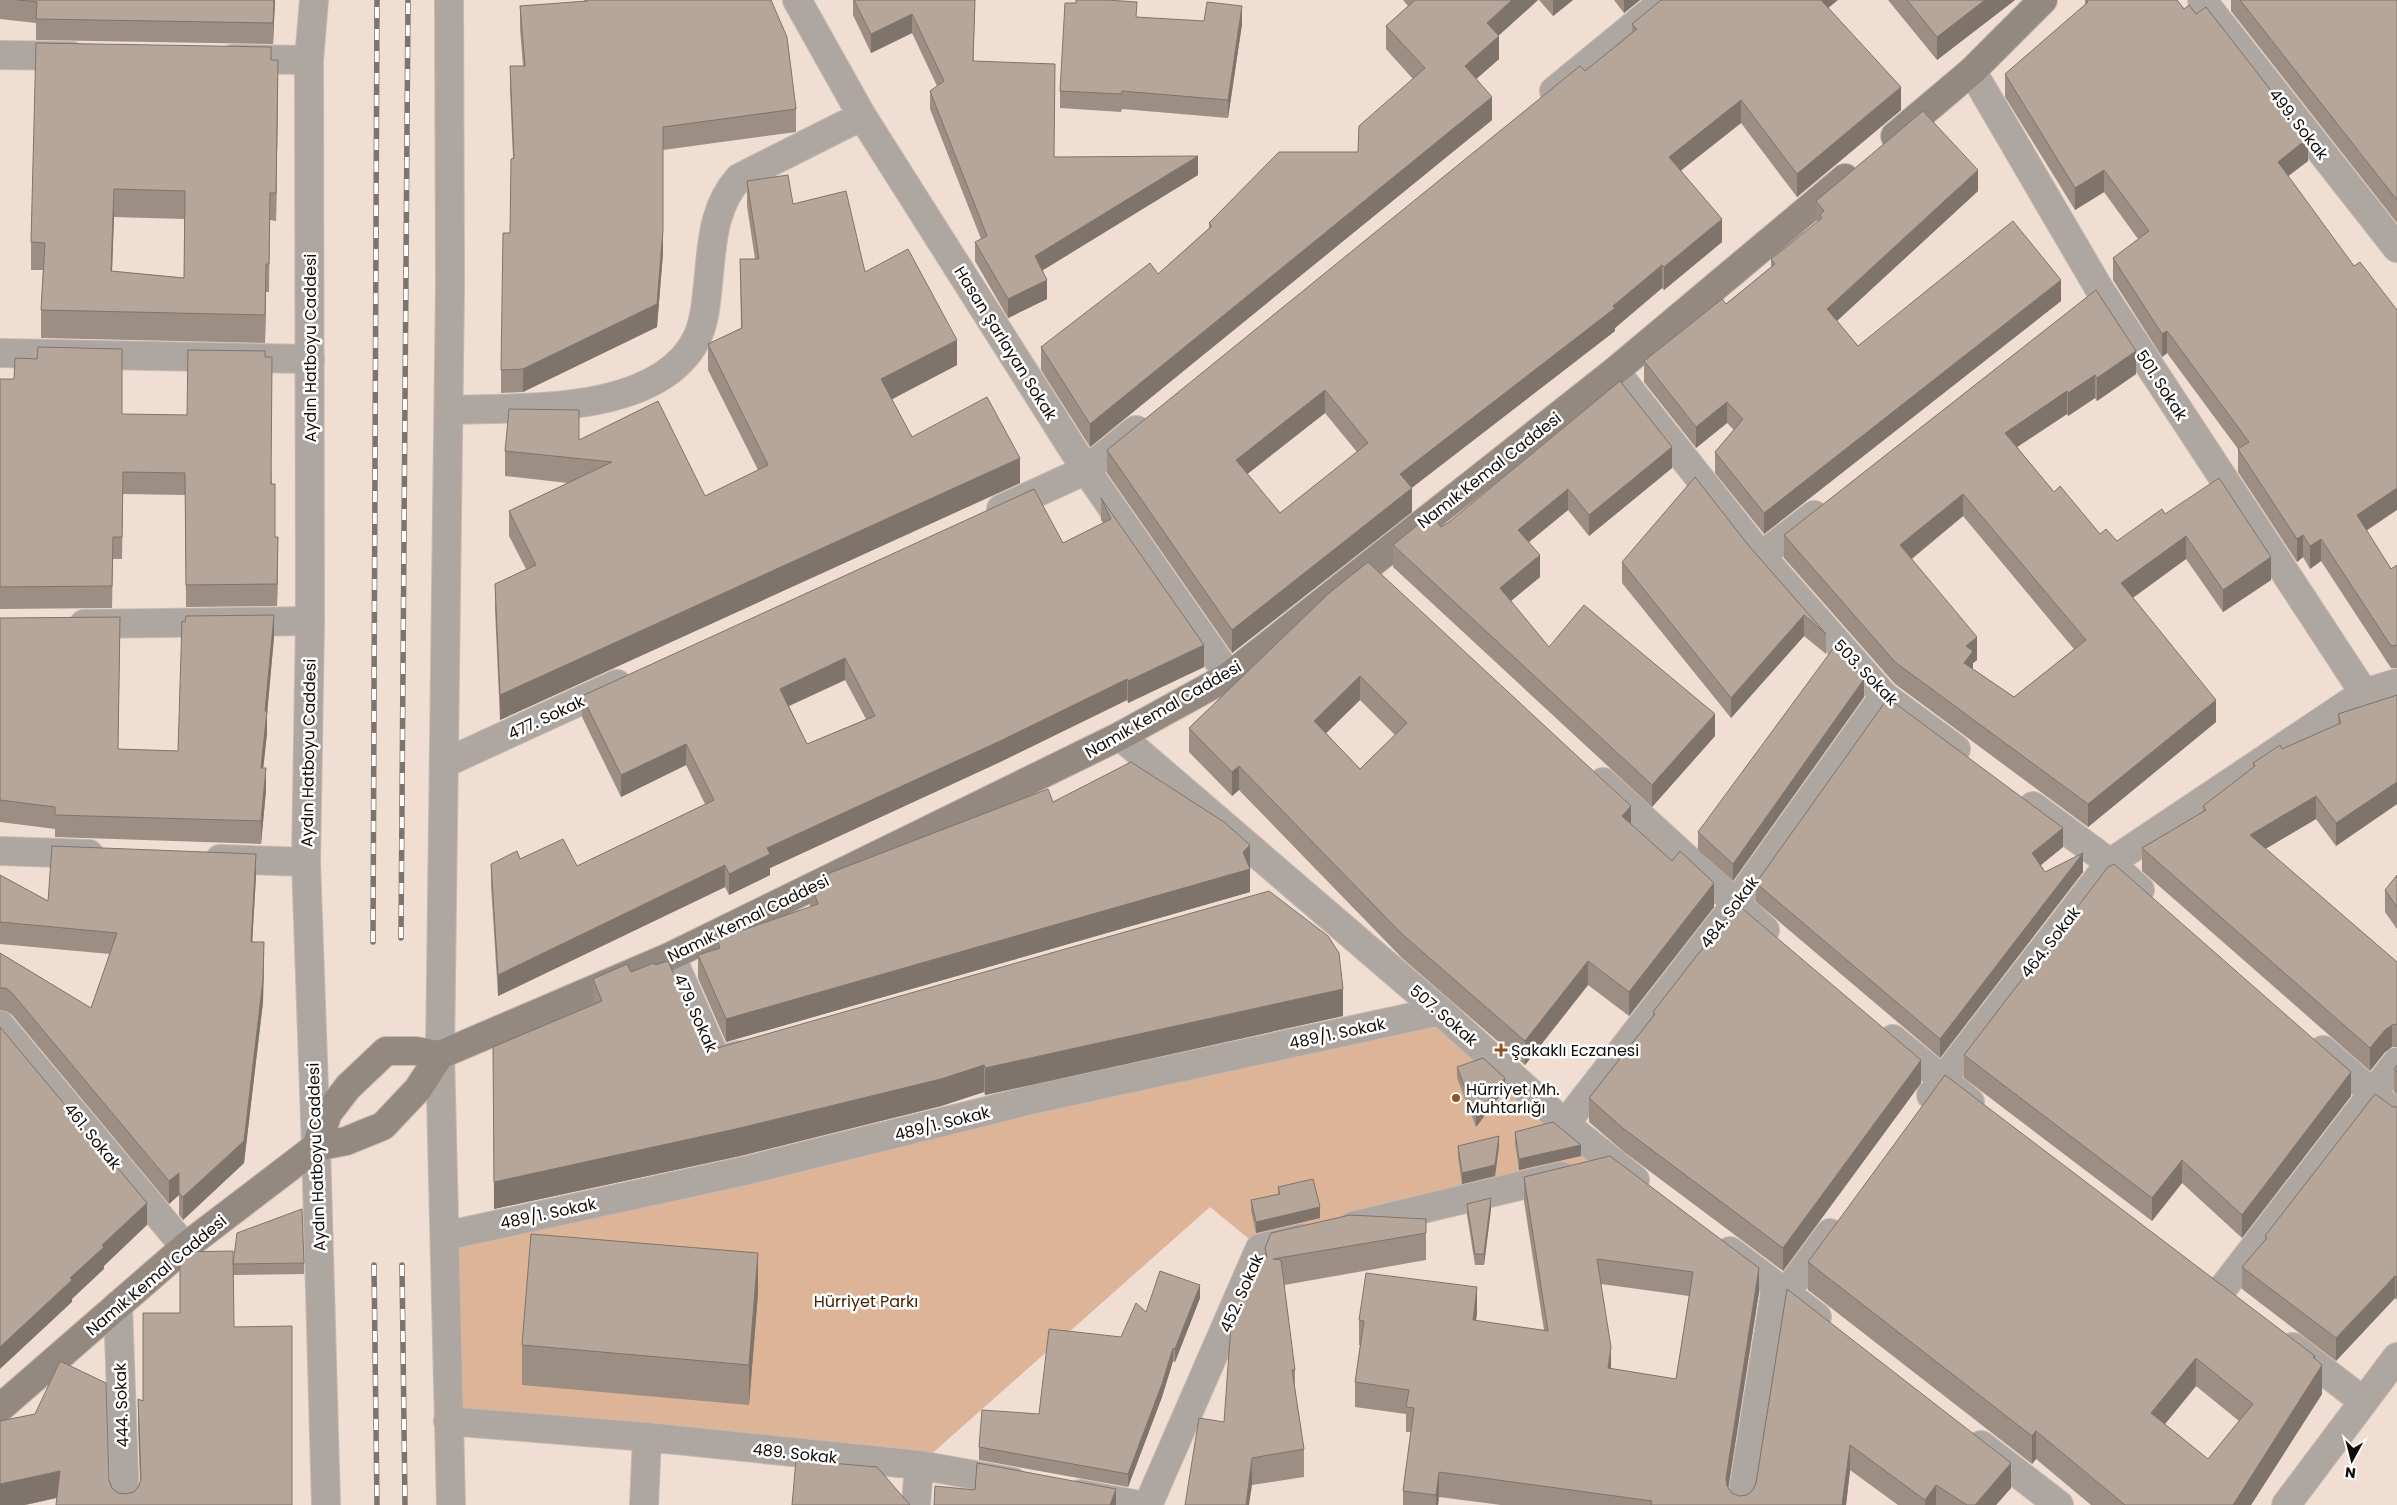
<svg xmlns="http://www.w3.org/2000/svg" width="2397" height="1505" viewBox="0 0 2397 1505" font-family="Poppins,sans-serif">
<rect width="100%" height="100%" fill="#f0ded2"/>
<!-- green -->
<path fill="#ddb498" d="M1440,1011L1614,1164L1260,1248L1210,1207L919,1465L448,1421L445,1236Z"/>
<g fill="none" stroke-linecap="round" stroke-linejoin="round">
<!-- minor casing -->
<g stroke="#c8b8ae" stroke-width="30">
<path id="minor" d="M797,0L862,116L1086,470L1229,676
M2202,0L2397,248
M0,55L72,56
M233,59L309,60
M1972,71L2100,290L2364,693
M1554,91L1665,0
M0,353L310,359
M1615,371L1761,556L1884,696L1956,749
M449,410C522,407 661,416 698,336C705,319 706,302 708,284C712,246 712,208 739,178L862,116
M1001,509L1086,470L1136,430
M1761,556L1814,515
M84,624L310,621
M1120,736L1440,1011L1565,1124L1635,1180
M445,763L617,684
M1603,782L1765,930
M2033,806L2110,863L2140,890
M0,851L89,854
M220,859L306,862
M671,956L717,1061L739,1055
M0,1025L185,1247
M1893,1039L1970,1102
M2323,1050L2397,1115
M1931,1095L2110,863L2364,693L2397,683
M1565,1124L1735,905L1884,696
M1352,1226L1561,1176
M445,1236L744,1171L1035,1099L1440,1011
M1730,1251L1817,1317
M2220,1292L2397,1062
M1786,1293L1830,1233
M118,1305L125,1505
M2293,1347L2363,1401
M448,1421L647,1437L919,1465L1013,1482
M1981,1445L2059,1505
M1080,1494L1139,1505
M644,1505L647,1437
M916,1505L919,1465
M1148,1505L1260,1248L1301,1238
M1741,1505L1776,1286
M2286,1505L2397,1357"/>
</g>
<!-- tertiary casing -->
<g stroke="#c8b8ae" stroke-width="30">
<path id="tertiary" d="M314,0L309,60L310,621L306,862L316,1147L326,1505
M449,0L450,285L440,1055L451,1505"/>
</g>
<!-- secondary casing -->
<g stroke="#c8b8ae" stroke-width="30">
<path id="secondary" d="M1895,136L1972,71L2043,0
M316,1147L328,1113L348,1087L386,1051H416L440,1055
M0,1408L185,1247L316,1147L346,1141L383,1126L418,1089L440,1055L671,956L1120,736L1229,676L1615,371L1845,178"/>
</g>
<!-- minor -->
<use href="#minor" stroke="#aea6a1" stroke-width="28"/>
<!-- tertiary -->
<use href="#tertiary" stroke="#aea6a1" stroke-width="28"/>
<!-- secondary -->
<use href="#secondary" stroke="#948981" stroke-width="28"/>
<!-- rail casing -->
<g stroke="#7f736b" stroke-width="5.5">
<path id="rail" d="M401,938L408,0
M373,942L377,0
M374,1265L377,1505
M402,1265L405,1505"/>
</g>
<!-- rail -->
<use href="#rail" stroke="#fff" stroke-width="4" stroke-dasharray="11" stroke-linecap="butt"/>
</g>
<!-- wall -->
<path fill="#9d8e84" fill-rule="evenodd" d="M0,0H275L273,44L36,40V23L0,19Z
M584,0H771L796,109V132L663,150V253L657,327L523,392L501,393V370L510,233L513,158L510,90V66H523L520,29V6L585,2Z
M853,0H975L973,61L1054,157L1198,175L1043,270L1047,299L1008,318L975,261V242L981,239L930,109V91L937,86L912,33L871,53L853,15Z
M1403,0H1538L1498,36L1499,59L1476,79L1492,120L1090,447L1041,370V347L1158,274L1209,228V223L1358,152L1413,79L1386,49V26L1408,6Z
M1539,0H1573L1553,16Z
M1614,0H1640L1624,13Z
M1888,0H2015L1937,60Z
M2085,0H2177L2308,161L2288,176L2367,531L2391,569L2397,565V668H2391L2321,561L2310,569L2303,557L2297,562L2238,472V449L2167,353L2162,357L2113,280V258L2138,239L2104,192L2075,210L2005,97V74L2085,5Z
M2231,0H2397V223L2231,11Z
M1828,8L1901,110L1797,197L1741,123L1681,170L1722,242L1664,290L1662,288L1615,328V331L1411,488L1412,512L1232,653L1107,473V450L1585,71L1632,32V24ZM1325,413L1357,452L1280,513L1247,474Z
M1137,17L1242,24L1228,118L1122,109L1121,112L1060,108V91Z
M271,60L278,87L276,221L270,220L269,292H266L265,343L41,338V310L43,270H31V242ZM114,217L184,219V278L112,271Z
M747,181L793,204L865,272L957,365L892,399L912,437L1020,483L500,720L495,610V584L526,569L509,536V511L568,483L505,476V451L579,440L705,496L758,470L708,370V344L741,328L740,259H755L747,206Z
M1978,191L1837,321L1858,346L2061,301L1764,534L1715,473V452L1734,430L1727,423L1696,448L1644,382V361L1726,304L1771,267V259L1817,223L1816,201Z
M2096,290L2136,374L2097,401L2095,398L2068,416L2067,414L2017,447L2054,492L2100,534L2117,541L2165,514L2271,580L2223,612L2186,559L2133,598L2216,722L2088,827L1895,684L1784,558V535ZM1963,516L2074,649L2014,697L1973,669V663L1977,660L1912,559Z
M265,357L275,537L278,559L277,606L186,607L185,495L123,494L122,559H113L112,608L0,609V379L122,414L187,415Z
M1620,381L1672,468L1589,536L1568,510L1529,542L1540,577L1511,601L1549,647L1715,736L1652,807L1393,567V545L1441,527L1448,523Z
M1101,498L1204,667L1128,703L1127,700L998,763L770,868V875L729,895L725,887L498,996L491,885V864L520,859L577,866L705,804L686,765L621,797L582,717V696L1063,543L1103,523L1101,520ZM845,680L866,719L807,744L789,706Z
M1749,546L1826,634V654L1804,636L1731,718L1622,583V562Z
M1328,594L1631,824L1714,907L1629,1016L1588,985L1525,1065L1402,958L1239,790L1232,796L1189,752V728ZM1360,700L1395,735L1360,769L1326,733Z
M0,618L120,639L118,749L178,751L274,637L267,714V733L263,768L266,790L261,844L55,837V829L0,822Z
M2397,695V804L2336,846L2316,819L2265,849L2397,962V1047H2392L2385,1052L2370,1071L2142,871V848L2203,812V806L2253,768V763L2282,749L2338,725V714Z
M1864,697L1733,881L1698,850V832Z
M1053,802L1250,845V892L726,1042L698,978V955L717,948V939L810,907V882Z
M2063,847L2041,865L2045,872H2083L1940,1058L1756,902V883Z
M0,875L48,901L256,876L252,942L264,964L263,1002L244,1163L183,1220L179,1215V1195L169,1204L12,1015L6,1011L0,1010V953L91,1008L110,954L0,944Z
M2397,875V929L2385,912V890Z
M655,965L703,1040L708,1046L714,1049L1343,1016L985,1095L984,1092L941,1106L740,1156L494,1209L493,1047L593,1005V979L631,972Z
M1653,1012L1921,1083L1783,1271L1624,1152L1589,1122V1098L1653,1016Z
M1964,1055L2351,1096L2242,1238L2182,1183L2152,1221L1964,1078Z
M2397,1065V1095L2394,1092V1069Z
M1457,1067L1505,1089L1476,1127L1457,1078Z
M2393,1107H2397L2396,1300L2395,1298L2336,1361L2242,1289V1267L2265,1241V1236Z
M1515,1132L1581,1156L1519,1170L1515,1143Z
M1458,1146H1499L1495,1176L1462,1184L1458,1157Z
M1524,1177L1759,1292L1728,1488L1732,1493L1739,1496L1747,1495L1753,1490L1756,1483L1787,1289L2011,1488L1996,1505H1898L1850,1470L1846,1505H1501L1439,1497L1438,1505H1403V1491L1411,1432H1406V1414L1355,1407V1382L1360,1345H1359V1320L1477,1312L1476,1321L1544,1330L1524,1201ZM1601,1284L1689,1296L1676,1379L1611,1369Z
M1278,1187L1320,1218L1256,1233L1251,1211V1200L1278,1194Z
M1467,1204L1491,1209L1484,1265H1475L1467,1215Z
M1426,1233V1260L1284,1285L1295,1370V1389L1304,1449V1477L1252,1485L1224,1422L1265,1256V1248Z
M1808,1262L2315,1359L2322,1394L2251,1505H2091L2036,1459L2032,1464L1808,1290ZM2196,1386L2239,1421L2208,1459L2165,1424Z
M304,1263V1274L233,1275V1264Z
M758,1293L749,1405L522,1385V1345Z
M1200,1298L1175,1362L1173,1361L1162,1397L1128,1487L979,1460V1447L1039,1414L1121,1337L1146,1312Z
M234,1327L292,1505L57,1498L25,1505L109,1480L112,1488L118,1493L126,1494L134,1492L139,1486L140,1482L138,1425V1399L143,1401Z"/>
<!-- shaded-wall -->
<path fill="#7f746b" d="M274,0H275L273,44V23Z
M975,0L973,80V61Z
M1512,0H1538L1487,46V23Z
M1553,0H1573L1553,16Z
M1624,0H1640L1624,13Z
M1816,0H1838L1816,18Z
M1985,0H2015L1937,60V37Z
M1242,6V24L1228,118V100Z
M912,14V33L871,53V34Z
M1499,36V59L1465,89V66Z
M278,60V87L276,221V193Z
M1901,87V110L1797,197V174Z
M1492,97V120L1090,447V424Z
M1741,100V123L1669,180V157Z
M2308,138V161L2278,184V162Z
M1198,156V175L1035,275V256Z
M1978,170V191L1827,330V309Z
M2104,170V192L2075,210V188Z
M114,189V217L111,298V271Z
M1722,219V242L1664,290V267Z
M663,230V253L657,327L523,392V369Z
M266,264V292L265,343V315Z
M1662,265V288L1615,328V331L1400,497V474L1613,306Z
M1047,280V299L1008,318V299Z
M2061,280V301L1764,534V513Z
M2167,331V353L2162,357V334Z
M957,340V365L881,405V379Z
M2136,351V374L2097,401V378Z
M2095,375V398L2068,416V393Z
M1325,390V413L1236,483V460Z
M2067,391V414L2005,455V433Z
M1727,402V423L1696,448V427Z
M1672,447V468L1589,536V515Z
M1020,458V483L500,720V695Z
M1412,488V512L1232,653V630Z
M2397,488V510L2357,537V515Z
M1568,489V510L1518,551V530Z
M1963,494V516L1900,568V545Z
M2303,535V557L2297,562V539Z
M2186,536V559L2121,606V583Z
M278,537V559L277,606V584Z
M2321,539V561L2310,569V546Z
M1540,555V577L1500,610V588Z
M2271,557V580L2223,612V590Z
M274,615V637L267,714V733L261,790V768L265,711Z
M1804,615V636L1731,718V698Z
M1977,637V660L1973,663V674L1964,663L1966,646Z
M1204,645V667L1128,703V681Z
M845,658V680L780,710V689Z
M1360,676V700L1314,745V721Z
M1127,679V700L998,763L770,868V875L729,895V874L767,848Z
M1864,679V697L1733,881V864Z
M2216,700V722L2088,827V804Z
M1715,714V736L1652,807V785Z
M686,744V765L621,797V775Z
M1239,766V790L1232,796V772Z
M266,768V790L261,844V821Z
M2397,782V804L2336,846V823Z
M2316,796V819L2250,858V835Z
M1631,806V830L1622,816Z
M2063,828V847L2032,872V853Z
M1250,845V892L726,1042V1019L1243,852Z
M2083,853V872L1940,1058V1039Z
M256,854V876L251,964V942Z
M725,865V887L498,996V975Z
M1714,883V907L1629,1016V992Z
M264,942L263,1002L244,1163L183,1220V1197Z
M1588,961V985L1525,1065V1041Z
M1343,989V1016L985,1095V1068Z
M2392,1025V1047L2385,1052L2370,1071V1048L2385,1030Z
M1921,1060V1083L1783,1271V1248Z
M984,1065V1092L941,1106L740,1156L494,1209V1182Z
M2351,1072V1096L2242,1238V1215Z
M1505,1078V1089L1476,1127V1116Z
M1499,1136V1146L1495,1176L1462,1184V1173Z
M1581,1145V1156L1519,1170V1159Z
M2182,1160V1183L2152,1221V1198Z
M179,1173V1195L169,1204V1181Z
M1491,1198V1209L1484,1265V1254Z
M147,1203V1225L104,1266V1269L72,1299V1302L0,1369V1347L70,1278L102,1245Z
M1320,1207V1218L1256,1233V1222Z
M758,1253V1293L749,1405V1365Z
M1759,1268V1292L1726,1503V1478Z
M2395,1276V1298L2336,1361V1338Z
M2397,1276V1298L2396,1300V1277Z
M1200,1285V1298L1175,1362V1349Z
M1477,1287V1312L1473,1345V1320Z
M1611,1347V1371L1608,1368Z
M1173,1348V1361L1162,1397L1128,1487V1474Z
M2315,1356V1377L2322,1365V1394L2251,1505H2233Z
M2196,1358V1386L2151,1441V1413Z
M2036,1431V1459L2032,1464V1436Z
M1850,1445V1470L1846,1505H1842Z
M1252,1458V1485L1249,1505H1246Z
M2011,1463V1488L1996,1505H1975Z
M60,1471V1497L25,1505H0V1484Z
M1439,1472V1497L1438,1505H1436V1495Z
M1936,1485V1505H1925V1500Z
M1116,1489V1505H1110Z"/>
<!-- building -->
<path fill="#b6a599" stroke="#7f746b" fill-rule="evenodd" d="M18,0H274L273,23L36,19L37,2Z
M587,0H771L787,37L796,109L663,127V230L657,304L523,369L501,370L503,233H510L511,159L514,158L510,66H525L520,6L587,1Z
M854,0H975L973,61L1055,64L1054,157L1198,156L1035,256L1047,280L1008,299L975,242L987,236L930,91L944,81L912,14L871,34Z
M1076,0H1107L1137,2L1136,17L1204,21L1207,2L1242,6L1228,100L1122,91L1121,94L1060,91L1065,3H1076Z
M1415,0H1512L1487,23L1499,36L1465,66L1492,97L1090,424L1041,347L1150,263L1158,274L1212,226L1209,223L1279,152H1358L1359,126L1425,68L1386,26Z
M1661,0H1821L1901,87L1797,174L1741,100L1669,157L1722,219L1664,267L1662,265L1613,306L1615,308L1400,474L1412,488L1232,630L1107,450L1580,66L1585,71L1637,29L1632,24ZM1325,390L1368,443L1280,513L1236,460Z
M1907,0H1985L1937,37Z
M2086,0H2177L2184,9L2189,5L2196,14L2206,7L2308,138L2278,162L2354,266L2360,262L2397,310V488L2357,515L2391,569L2397,565V645L2391,646L2321,539L2310,546L2303,535L2297,539L2238,449L2249,442L2167,331L2162,334L2113,258L2149,231L2104,170L2075,188L2005,74L2088,2Z
M2240,0H2397V200Z
M36,43L271,47V60H278L276,193H270L269,264H266L265,315L41,310L45,243L31,242ZM114,189L185,191L184,278L111,271Z
M1923,111L1978,170L1827,309L1858,346L2013,221L2061,280L1764,513L1715,452L1743,419L1727,402L1696,427L1644,361L1722,299L1726,304L1775,264L1771,259L1822,218L1820,215L1824,211L1816,201Z
M788,175L793,204L846,191L865,272L908,249L957,340L881,379L912,437L987,397L1020,458L500,695L495,584L536,565L509,511L612,462L505,451L509,409L579,410V440L658,401L705,496L768,465L708,344L742,328L740,259H759L747,181Z
M2096,290L2136,351L2097,378L2095,375L2068,393L2067,391L2005,433L2054,492L2060,486L2100,534L2106,529L2117,541L2162,509L2165,514L2219,478L2271,557L2223,590L2186,536L2121,583L2216,700L2088,804L1895,662L1784,535ZM1963,494L2086,640L2014,697L1964,663L1973,651L1966,646L1977,637L1900,545Z
M38,347L122,349V414L187,415L188,350L265,351V357H272L271,484H275V537H278L277,584L186,585L185,473L123,472L122,537H113L112,586L0,587V379H14L15,358L37,359Z
M1620,381L1672,447L1589,515L1568,489L1518,530L1540,555L1500,588L1549,647L1584,605L1715,714L1652,785L1393,545L1431,514L1441,527L1448,523Z
M1695,477L1749,546L1826,634L1804,615L1731,698L1622,562Z
M1034,489L1063,543L1111,519L1101,498L1204,645L1128,681L1127,679L998,742L767,848L770,854L729,874L725,865L498,975L491,864L517,851L520,859L563,839L577,866L714,800L686,744L621,775L582,696ZM845,658L875,716L807,744L780,689Z
M1368,562L1631,806L1622,816L1672,861L1680,851L1714,883L1629,992L1588,961L1525,1041L1402,934L1239,766L1232,772L1189,728L1328,594ZM1360,676L1407,723L1360,769L1314,721Z
M274,615L265,711H267L261,768H266L261,821L55,815V807L0,800V618L120,617L118,749L178,751L182,621L185,622L186,616Z
M1835,646L1864,679L1733,864L1698,832Z
M2397,695V782L2336,823L2316,796L2250,835L2397,962V1024L2392,1025L2385,1030L2370,1048L2142,848L2206,810L2203,806L2255,766L2253,763L2280,745L2282,749L2341,723L2338,714Z
M1888,698L2063,828L2032,853L2045,872L2083,853L1940,1039L1756,883Z
M1131,762L1224,822L1250,845L1243,852L1250,869L726,1019L698,955L720,948L717,939L818,904L810,882L822,876L1048,789L1053,802Z
M52,846L256,854L251,942H264L263,980L244,1141L183,1197L179,1193V1173L169,1181L12,993L6,988H0V953L91,1008L117,933L0,922V875L48,901Z
M2114,864L2351,1072L2242,1215L2182,1160L2152,1198L1964,1055L2108,867Z
M2397,875V907L2385,890Z
M1269,891L1328,936L1339,953L1343,989L985,1068L984,1065L941,1079L740,1128L494,1182L493,1047L602,1001L593,979L627,964L631,972L654,963L655,965L668,961L703,1040L708,1046L714,1049Z
M1737,904L1921,1060L1783,1248L1624,1129L1589,1098L1655,1014L1653,1012Z
M0,1027L147,1203L102,1245L104,1247L70,1278L72,1280L0,1347Z
M1483,1058L1505,1078L1476,1116L1457,1067Z
M2397,1065V1072L2394,1069Z
M1945,1075L2315,1356L2313,1357L2322,1365L2233,1505H2125L2036,1431L2032,1436L1808,1262ZM2196,1358L2253,1404L2208,1459L2151,1413Z
M2375,1094L2393,1107H2397V1276L2396,1277L2395,1276L2336,1338L2242,1267L2267,1238L2265,1236Z
M1553,1122L1581,1145L1519,1159L1515,1132Z
M1499,1136L1495,1165L1462,1173L1458,1146Z
M1610,1156L1759,1268L1726,1478L1727,1486L1732,1493L1739,1496L1747,1495L1753,1490L1756,1483L1787,1289L2011,1463L1975,1505H1967L1936,1485L1925,1500L1850,1445L1842,1505H1651L1652,1501L1439,1472L1436,1495L1403,1491L1414,1408L1406,1407L1409,1390L1355,1382L1364,1321L1359,1320L1366,1273L1477,1287L1473,1320L1548,1331L1524,1177ZM1597,1259L1693,1272L1676,1379L1608,1368L1611,1347Z
M1313,1179L1320,1207L1256,1222L1251,1200L1280,1194L1278,1187Z
M1491,1198L1484,1254H1475L1467,1204Z
M302,1209L304,1263L233,1264L237,1233Z
M1350,1215L1426,1219V1233L1273,1259L1281,1260L1295,1370H1292L1304,1449L1252,1458L1246,1505H1185L1199,1418L1224,1422L1231,1325L1262,1255L1267,1257L1265,1248L1271,1233Z
M531,1234L758,1253L749,1365L522,1345Z
M233,1251L234,1327L292,1326V1505H56L60,1471L0,1484V1421L35,1414L60,1361L106,1383L109,1480L112,1488L118,1493L126,1494L134,1492L139,1486L141,1478L138,1399L143,1401V1313H180V1252Z
M1160,1271L1200,1285L1175,1349L1173,1348L1162,1384L1128,1474L979,1447L982,1410L1039,1414L1049,1329L1121,1337L1136,1303L1146,1312Z
M796,1460L877,1467L910,1505H792Z
M977,1463L1116,1489L1110,1505H934L935,1486L975,1490Z"/>
<!-- markers -->
<g fill="#93521d" stroke="#fff" stroke-width="2">
<path d="M1498.5 1042.5h5v5h5v5h-5v5h-5v-5h-5v-5h5z"/>
<circle cx="1456" cy="1098" r="5"/>
</g>
<g text-anchor="middle" stroke-width="5" stroke-linejoin="round" paint-order="stroke">
<!-- street labels -->
<g font-size="16" fill="#130d09" stroke="#fff">
<text transform="translate(2299 124) rotate(52)" y="6">499. Sokak</text>
<text transform="translate(1006 343) rotate(58)" y="6">Hasan Şarlayan Sokak</text>
<text transform="translate(310 348) rotate(-90)" y="6">Aydın Hatboyu Caddesi</text>
<text transform="translate(2162 385) rotate(57)" y="6">501. Sokak</text>
<text transform="translate(1489 470) rotate(-38)" y="6">Namık Kemal Caddesi</text>
<text transform="translate(1866 672) rotate(46)" y="6">503. Sokak</text>
<text transform="translate(1163 709) rotate(-30)" y="6">Namık Kemal Caddesi</text>
<text transform="translate(546 717) rotate(-25)" y="6">477. Sokak</text>
<text transform="translate(308 753) rotate(-89)" y="6">Aydın Hatboyu Caddesi</text>
<text transform="translate(1729 912) rotate(-53)" y="6">484. Sokak</text>
<text transform="translate(748 918) rotate(-26)" y="6">Namık Kemal Caddesi</text>
<text transform="translate(2050 942) rotate(-52)" y="6">464. Sokak</text>
<text transform="translate(696 1013) rotate(66)" y="6">479. Sokak</text>
<text transform="translate(1444 1015) rotate(41)" y="6">507. Sokak</text>
<text transform="translate(1337 1033) rotate(-12)" y="6">489/1. Sokak</text>
<text transform="translate(942 1123) rotate(-14)" y="6">489/1. Sokak</text>
<text transform="translate(93 1136) rotate(51)" y="6">461. Sokak</text>
<text transform="translate(316 1157) rotate(-92)" y="6">Aydın Hatboyu Caddesi</text>
<text transform="translate(548 1213) rotate(-12)" y="6">489/1. Sokak</text>
<text transform="translate(156 1275) rotate(-40)" y="6">Namık Kemal Caddesi</text>
<text transform="translate(1241 1293) rotate(-66)" y="6">452. Sokak</text>
<text transform="translate(121 1405) rotate(-92)" y="6">444. Sokak</text>
<text transform="translate(795 1453) rotate(6)" y="6">489. Sokak</text>
</g>
<!-- poi labels -->
<g font-size="16" fill="#130d09" stroke="#fff" text-anchor="start">
<text x="1511" y="1056">Şakaklı Eczanesi</text>
<text x="1466" y="1095">Hürriyet Mh.<tspan x="1466" dy="18">Muhtarlığı</tspan></text>
</g>
<!-- park labels -->
<g font-size="16" fill="#452001" stroke="#fff">
<text x="866" y="1307">Hürriyet Parkı</text>
</g>
</g>
<!-- north arrow -->
<g transform="translate(2352 1460) rotate(187)" stroke="#ffffff" stroke-width="4" paint-order="stroke">
<path d="M0-4L9 19L0 12L-9 19Z" fill="#130d09"/>
<text y="-8" font-size="14" font-weight="bold" text-anchor="middle" fill="#130d09">N</text>
</g>
</svg>
